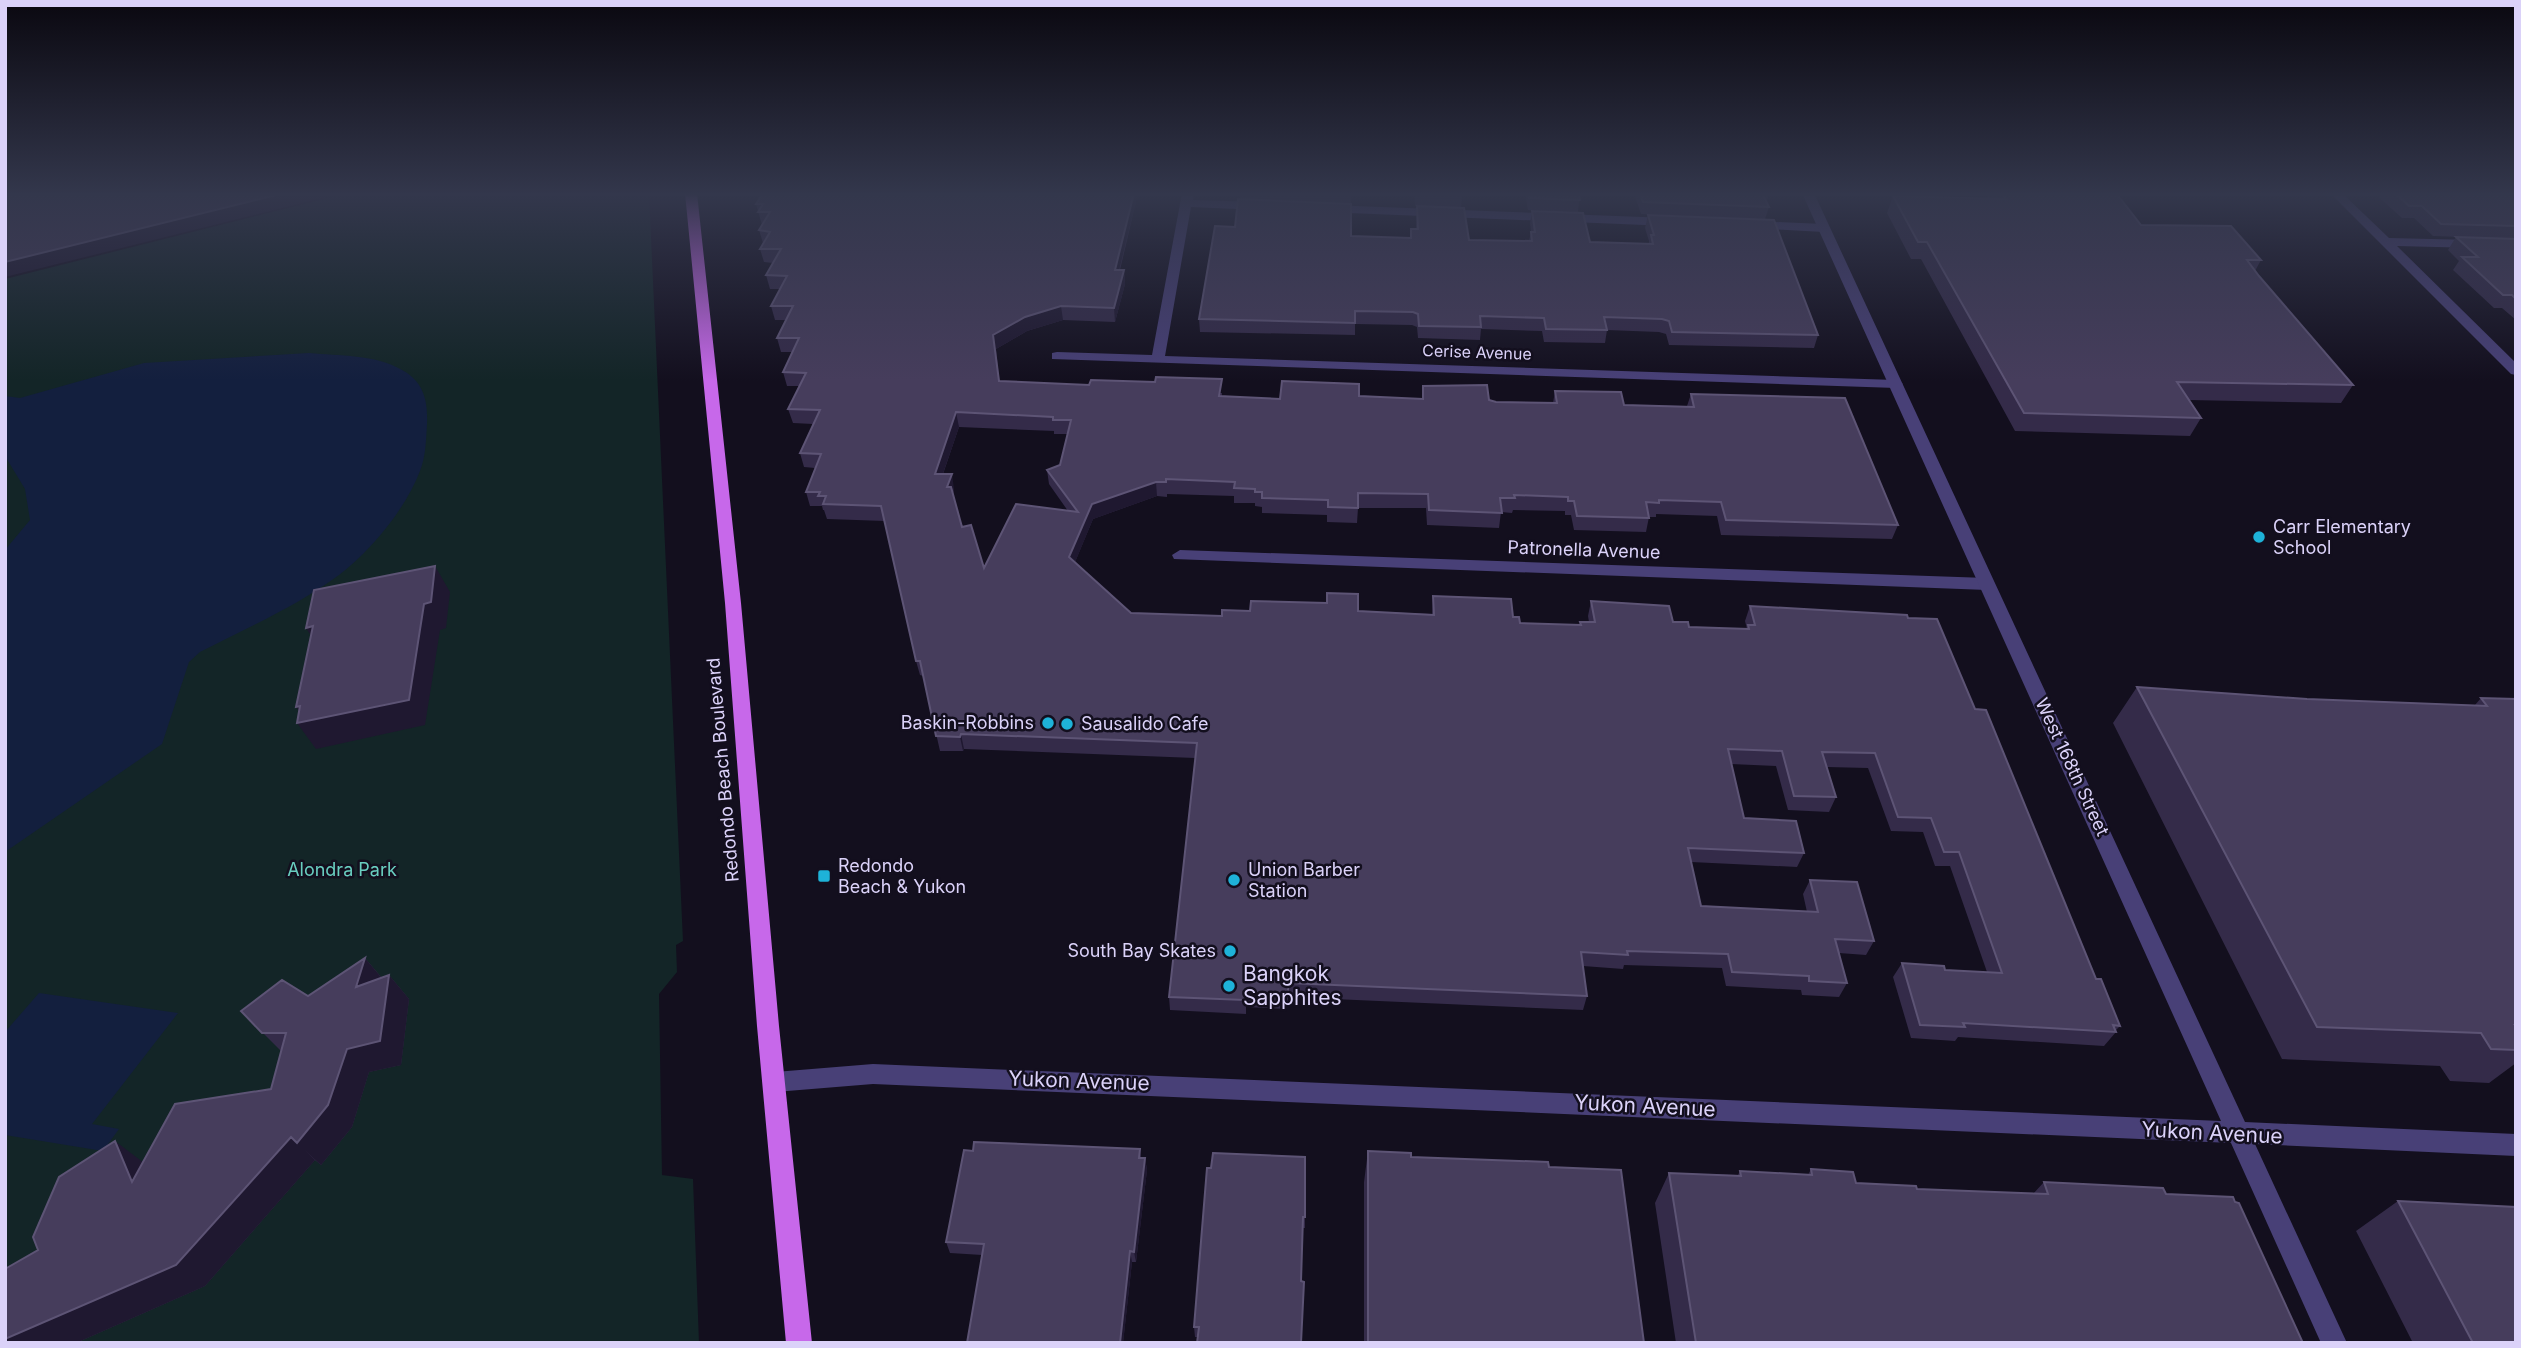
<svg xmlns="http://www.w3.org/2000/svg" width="2521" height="1348" viewBox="0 0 2521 1348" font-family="Inter,sans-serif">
<rect width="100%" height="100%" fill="#130f1e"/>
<!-- green -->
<path fill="#132527" d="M348,193H649L683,941L676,945L677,972L659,994L662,1175L693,1179L699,1343H5V279Z"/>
<!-- water -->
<path fill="#131f3e" d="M309,353C339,356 375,354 402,370C424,382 428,401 427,424C426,439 426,456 420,471C406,508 371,551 339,575C297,606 247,628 200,652L189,662L162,744L5,852V550L30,520L25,489L5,456V396L20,398L144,363Z
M39,993L178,1013L92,1124L119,1129L103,1151L5,1135V1032Z"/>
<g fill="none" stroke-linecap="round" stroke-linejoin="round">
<!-- minor -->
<path fill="#484077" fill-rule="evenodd" d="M1182,193H1194L1193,200L1260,202L1266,206L1260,210L1191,207L1165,356L1896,380L1903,384L1896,388L1052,359V353L1057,352L1152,355Z
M2330,193H2342L2389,238L2516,241V249L2397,246L2516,363V375L2511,374Z
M1329,205L1669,218L1675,222L1669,226L1325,212V206Z
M1753,221L1824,224L1830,228L1824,232L1749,228V222Z
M1180,550L1987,578L1995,584L1987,590L1174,559L1172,555Z"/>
<!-- tertiary -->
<path fill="#484077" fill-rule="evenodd" d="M1802,193H1814L2245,1122L2516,1134V1156L2255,1144L2347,1343H2321L2231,1143L873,1084L775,1092L767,1089L764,1082L767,1075L775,1072L873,1064L2221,1121Z"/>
<!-- primary -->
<path fill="#c768ea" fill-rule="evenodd" d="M685,193H697L741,603L779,1026L812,1343H786L757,1026L725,603Z"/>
</g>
<!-- wall -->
<path fill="#342b49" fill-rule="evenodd" d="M754,193H1138L1120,270H1124L1125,284L1115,322L1063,320L1027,331L996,349L999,381L1222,393V397L1280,399L1359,396L1422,399L1423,386L1496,402L1553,403L1555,391L1624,405L1687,406L1691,394L1898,525L1892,539L1721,535L1717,516L1656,514V517H1649L1646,532L1574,530L1571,515H1565V511L1513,510L1512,513L1501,512L1499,528L1427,525L1426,508H1358L1357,523L1327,522V515L1262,513V507L1255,506V503H1234V496L1167,494V497L1157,496L1093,519L1075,562L1131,613L1222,616L1250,611H1358L1432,614L1433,596L1513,617L1520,623L1580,625V622H1589L1588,616L1591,601L1689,627L1747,629L1745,621L1750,606L1908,618L1975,709L2096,979L2120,1026L2115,1031L2116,1032L2104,1046L1958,1037L1955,1041L1911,1038L1893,977L1902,963L1945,970L1987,972L1950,866H1935L1923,832L1891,831L1868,768L1827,767L1836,797L1829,812L1788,810L1776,766L1731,764L1744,818L1804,853L1797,867L1691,862L1701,906L1807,912L1803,894L1810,880L1874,941L1866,955L1839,953L1847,983L1839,997L1802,995L1801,990L1726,986L1722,968L1624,965L1623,969L1583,966L1587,996L1583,1010L1288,997L1287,1009L1246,1007V1014L1170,1010L1169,997L1195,758L964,749L963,751H940L923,676L920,675L916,661L885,521L827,519L824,510H823L822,506H810L806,492L815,468L804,467L800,453L813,424L793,423L788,409L800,386H787L783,372L793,352H781L777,338L786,320H775L771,306L780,289H770L766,275L773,263L764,262L760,249L763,243L759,230L762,225L756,204L761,196H754ZM959,427L1054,431V434H1067L1060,465L1047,470L1049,484L1068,511L984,568L962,527L953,494L954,489L943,474Z
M1240,193H1357H1351V203L1240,199Z
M1414,193H1470L1469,195H1462L1461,208L1415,206Z
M1525,193H1580L1578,212L1528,210Z
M1634,193H1770L1766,202L1769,207L1765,219L1641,214Z
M1984,193H2116L2141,225L2261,260L2255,271L2353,385L2341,403L2189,400L2201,418L2190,436L2015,431L1921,259H1911L1887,213L1893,196L1988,199Z
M2374,193H2516V320L2502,308H2494L2453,270L2459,261L2448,250L2456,237L2491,238L2433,236L2414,218H2402Z
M1417,206L1469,240L1529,241L1531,232L1530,223L1532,211L1590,242L1649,244V241L1645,228L1648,215L1818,335L1814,348L1669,345L1666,334L1659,332L1607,330L1605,343L1544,342L1542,331L1481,329L1480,340L1418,338L1417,327L1412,325L1355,324V335L1200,332L1199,319L1351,236L1410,238L1411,229H1416Z
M2137,687L2307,699L2475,705L2481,698L2516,699V1063L2489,1083L2450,1081L2440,1066L2282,1059L2113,723Z
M365,958L382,978L389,975L409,999L401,1065L369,1072L352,1127L321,1165L315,1160L205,1286L76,1343H5L38,1250L143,1162L271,1089L281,1051L241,1011L308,996Z
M1140,1149L1141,1158H1145L1147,1170L1136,1262H1132L1123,1343H967L982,1255L950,1253L946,1242Z
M1368,1151L1411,1157L1549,1167L1644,1343H1364V1182Z
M1207,1168L1305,1217V1228H1303L1301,1281L1198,1337H1195L1194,1327Z
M1811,1169L1856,1183L1917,1189L2033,1194L2044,1182L2166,1194L2303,1343H1676L1655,1203L1669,1173L1738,1175L1740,1171L1808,1175Z
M2398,1201L2516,1343H2413L2356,1231Z"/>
<!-- shaded-wall -->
<path fill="#1f1830" d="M284,193H343L5,277V262Z
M1134,193H1138L1116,283L1115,270Z
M1124,270L1125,284L1115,322L1114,308Z
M1061,306L1063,320L1027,331L996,349L1001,395L993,335L1025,317Z
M956,412L959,427L938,488L935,474Z
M952,474L954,489L950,502L947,487Z
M1156,482L1157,496L1093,519L1071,572L1069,557L1092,504Z
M435,566L450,592L446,628L440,630L425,725L316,749L297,723L306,721L296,707L424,604Z
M313,626L323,654L306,628Z
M961,734L964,749L963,751L960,737Z
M365,958L385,982L356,987Z
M389,975L409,999L401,1065L369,1072L352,1127L321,1165L297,1143L347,1049Z
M291,1137L315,1160L205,1286L76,1343H5V1339Z
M115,1141L144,1163L132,1182Z
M1145,1158L1147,1170L1136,1262L1134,1252Z
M1130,1251L1132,1262L1123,1343H1120Z"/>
<!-- building -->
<path fill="#463d5c" stroke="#5d5475" stroke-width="2" fill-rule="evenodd" d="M5,193H284L5,262Z
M763,193H1134L1115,270H1124L1114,308L1061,306L1025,317L993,335L999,381L1089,385L1091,380L1155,382L1156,377L1222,379L1219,396L1280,399L1282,381L1359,384V396L1423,399V386L1487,385L1489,400L1496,402L1557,403L1555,391L1621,392L1624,405L1694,407L1691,394L1845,398L1898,525L1726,520L1721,502L1659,500V503L1646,502L1649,518L1577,516L1574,501H1568V497L1514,495L1515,498H1500L1502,513L1429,510L1428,494L1358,493V508L1328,507V500L1262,498V492H1255V489L1234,488L1235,482L1166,479V482H1156L1092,504L1069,557L1131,613L1222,616V610L1250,611L1251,601L1327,603V593L1358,594V611L1434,615L1433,596L1511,599L1513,617H1519L1520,623L1581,625L1580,622H1595L1591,601L1669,606L1673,622H1688L1689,627L1749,629L1748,625H1755L1750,606L1907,615L1908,618L1937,619L1975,709L1986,710L2096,979H2101L2120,1026L2113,1025L2116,1032L1963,1023L1965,1027L1920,1025L1902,963L1944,966L1945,970L2002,973L1959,852H1944L1931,818L1898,817L1875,753L1822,752L1836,797L1794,796L1782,751L1728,749L1744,818L1796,821L1804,853L1688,848L1701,906L1818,912L1810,880L1857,882L1874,941L1835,939L1847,983L1809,981V976L1732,972L1728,954L1627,951L1628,955L1581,952L1587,996L1288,983V995L1246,993L1245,1000L1169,997L1197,743L961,734L960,737L936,736L920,661H916L881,506L823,504L826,496H818L820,492H806L821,454L800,453L820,410L788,409L806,373L783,372L799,338H777L793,306H771L787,276L766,275L781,249H760L770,232L759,230L770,212H758L763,204H756ZM956,412L1053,417V420H1071L1060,465L1047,470L1078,512L1016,504L984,568L971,525L962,527L951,487H947L952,474H935Z
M1416,193H1462V195L1416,194Z
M1529,193H1579L1580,200L1529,198Z
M1640,193H1762L1769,207L1643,202Z
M2002,193H2116L2141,225L2231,226L2261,260H2247L2259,276L2353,385L2177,382L2201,418L2024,413L1927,242H1918L1893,196L2006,199Z
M2395,193H2516V226L2441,224L2422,206H2409Z
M1238,199L1351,204V236L1411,238V229H1418L1417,206L1464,208L1469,240L1532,241L1531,232H1535L1532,211L1583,213L1590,242L1653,244L1651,235H1654L1648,215L1774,220L1818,335L1672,332L1669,321L1662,319L1604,317L1607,330L1546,329L1544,318L1480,316L1481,327L1419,326L1418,314L1413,312L1355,311V323L1199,319L1215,226L1235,227Z
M2456,237L2516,239V299L2512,295H2503L2462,257H2478Z
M435,566L431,602L424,604L409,700L297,723L300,706L296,707L313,626L306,628L314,590Z
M2137,687L2307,699L2487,706L2481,698L2516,699V1025H2515L2516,1026V1050L2491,1049L2481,1033L2317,1027Z
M365,958L356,987L389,975L380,1041L347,1049L328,1105L297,1143L291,1137L176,1265L5,1339V1269L38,1250L33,1237L59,1177L115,1141L132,1182L175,1104L271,1089L286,1033H262L241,1011L282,980L308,996Z
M974,1142L1140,1149L1139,1158H1145L1134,1252L1130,1251L1120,1343H967L984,1244L946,1242L964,1150L973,1151Z
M1368,1151L1411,1153V1157L1548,1162L1549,1167L1621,1170L1644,1343H1368Z
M1213,1153L1305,1157V1217H1303L1301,1281L1304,1282L1301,1343H1197L1199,1327H1194L1207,1168H1211Z
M1811,1169L1853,1172L1856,1183L1916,1186L1917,1189L2048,1194L2044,1182L2163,1188L2166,1194L2233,1197L2235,1202L2239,1203L2303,1343H1696L1669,1173L1741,1176L1740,1171L1812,1175Z
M2398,1201L2516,1207V1343H2473Z"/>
<!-- sky -->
<linearGradient id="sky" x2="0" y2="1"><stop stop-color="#0a0810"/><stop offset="0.51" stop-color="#33374c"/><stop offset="1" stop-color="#33374c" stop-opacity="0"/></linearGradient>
<rect width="2521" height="381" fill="url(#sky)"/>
<!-- markers -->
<g fill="#1eb2d8" stroke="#130f1e" stroke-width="2.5">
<circle cx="2259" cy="537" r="7"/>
<circle cx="1048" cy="723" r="7"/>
<circle cx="1067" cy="724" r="7"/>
<rect x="817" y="869" width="14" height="14" rx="3.5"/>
<circle cx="1234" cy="880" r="7"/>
<circle cx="1230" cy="951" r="7"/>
<circle cx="1229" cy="986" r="7"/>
</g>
<g text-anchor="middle" stroke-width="5" stroke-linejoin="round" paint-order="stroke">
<!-- far-street labels -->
<g font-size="16" fill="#dbd2f9" stroke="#130f1e">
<text transform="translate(1477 352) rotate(2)" y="6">Cerise Avenue</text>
</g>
<!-- poi labels -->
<g font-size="18" fill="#dbd2f9" stroke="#130f1e" text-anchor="start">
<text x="2273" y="533">Carr Elementary<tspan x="2273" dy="21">School</tspan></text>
<text x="1034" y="729" text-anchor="end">Baskin-Robbins</text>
<text x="1081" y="730">Sausalido Cafe</text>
<text x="838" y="872">Redondo<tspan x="838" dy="21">Beach &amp; Yukon</tspan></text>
<text x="1248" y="876">Union Barber<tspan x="1248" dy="21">Station</tspan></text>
<text x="1216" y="957" text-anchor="end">South Bay Skates</text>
</g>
<!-- street labels -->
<g font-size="18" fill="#dbd2f9" stroke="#130f1e">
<text transform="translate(1584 550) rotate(2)" y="6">Patronella Avenue</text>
<text transform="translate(2072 767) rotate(65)" y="6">West 168th Street</text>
<text transform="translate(723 770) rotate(-95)" y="6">Redondo Beach Boulevard</text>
</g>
<!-- park labels -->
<g font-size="18" fill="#69cec0" stroke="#130f1e">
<text x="342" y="876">Alondra Park</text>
</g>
<!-- near-poi labels -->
<g font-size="21" fill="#dbd2f9" stroke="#130f1e" text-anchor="start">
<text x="1243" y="981">Bangkok<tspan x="1243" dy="24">Sapphites</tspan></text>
</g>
<!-- near-street labels -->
<g font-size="21" fill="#dbd2f9" stroke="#130f1e">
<text transform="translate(1079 1081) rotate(2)" y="7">Yukon Avenue</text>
<text transform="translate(1645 1106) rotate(3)" y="7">Yukon Avenue</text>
<text transform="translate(2212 1133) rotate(3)" y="7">Yukon Avenue</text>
</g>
</g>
<!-- border -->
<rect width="2521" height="1348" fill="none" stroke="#dbd2f9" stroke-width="14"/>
</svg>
